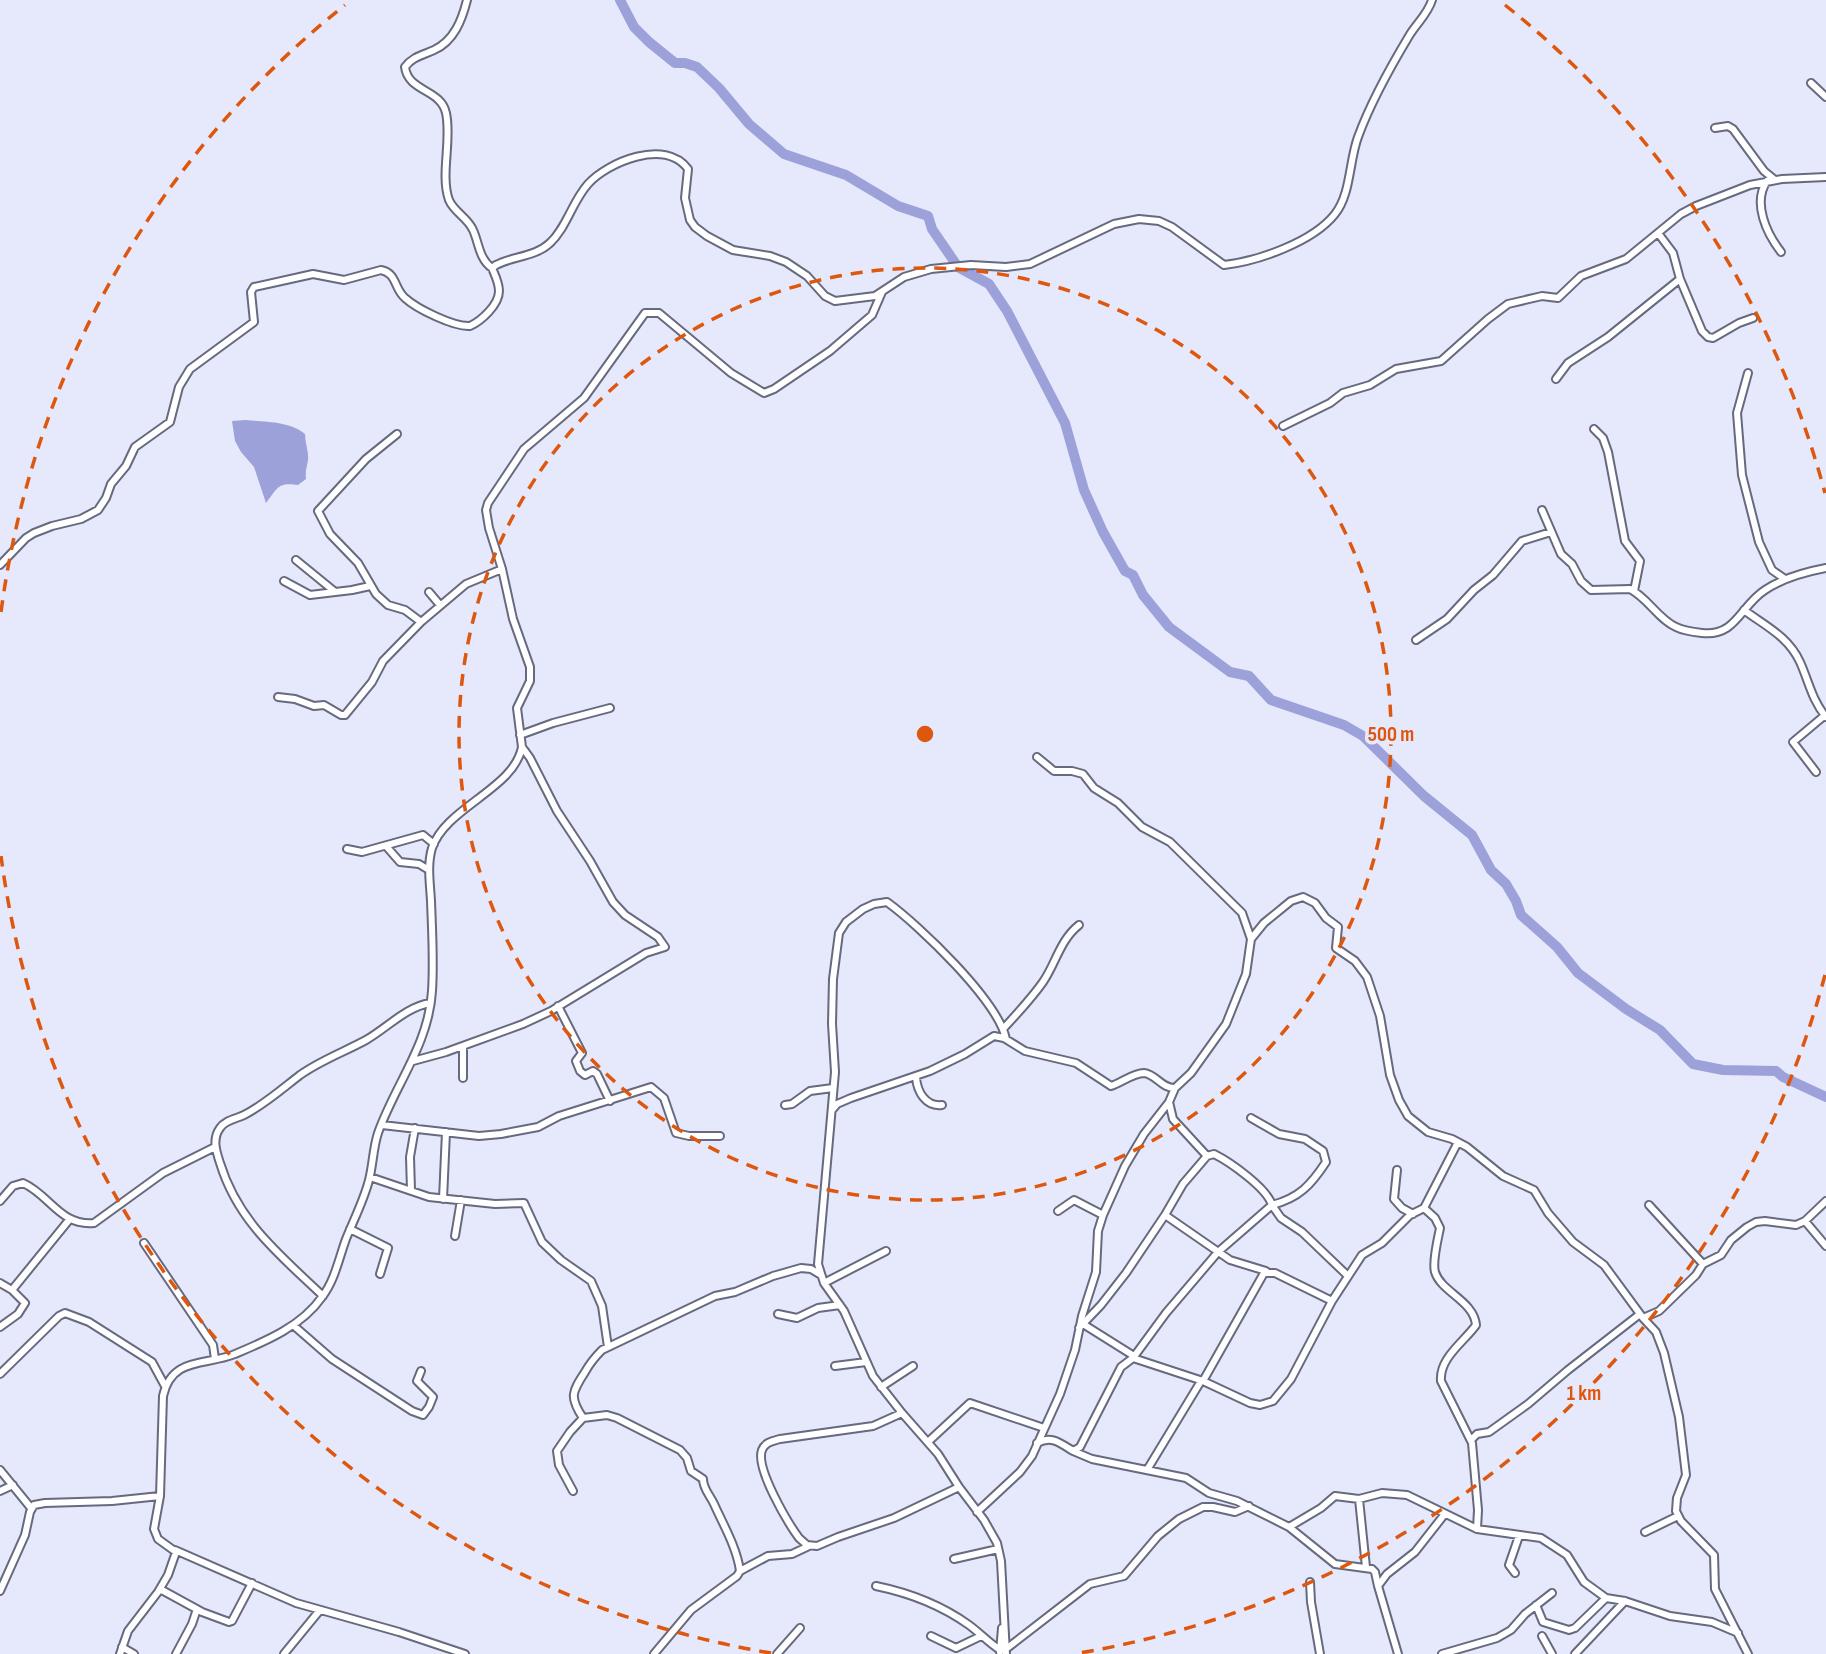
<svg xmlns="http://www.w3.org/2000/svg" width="1826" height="1654" viewBox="0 0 1826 1654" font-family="'Sofia Sans Condensed',sans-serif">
<rect width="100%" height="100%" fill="#e6e8fc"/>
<!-- water -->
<path fill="#9da1d9" d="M246,420C265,422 290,421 305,434C305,443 309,452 308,460C307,467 305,470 306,479L298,485C277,482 278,488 266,503L254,467L241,452L235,441L232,421Z"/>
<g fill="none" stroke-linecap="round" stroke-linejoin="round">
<!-- river -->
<path stroke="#9da1d9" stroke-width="10" d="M620,0L634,27L649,42L675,63H685L697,67L719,88L749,124L784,154L846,175L898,206L928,216L932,229L958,267L989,284L1007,311L1065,423L1084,490L1103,532L1125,571L1133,575L1143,595L1169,627L1230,672L1249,676L1271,700L1344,725L1363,736L1424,796L1472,835L1491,870L1506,884L1516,901L1521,915L1557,947L1578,973L1626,1009L1660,1030L1693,1064L1723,1070L1776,1071L1783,1077L1826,1097"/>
<!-- street casing -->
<g stroke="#67697e" stroke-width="10">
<path id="street" d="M467,0C462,20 454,41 434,50C423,55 412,57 405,67C408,92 441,89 446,113C452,140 440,175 449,200C454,212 468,218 473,230C479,243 479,259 492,268
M1811,83L1826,97
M1715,128L1728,126L1733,129L1764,171L1775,180
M1767,181C1752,203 1767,234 1781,252
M1658,233L1673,253L1680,279L1702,331L1708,337L1713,338L1739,323L1753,318
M1748,373L1737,413L1742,475L1759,542L1772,570L1785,579
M1556,379L1568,363L1608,337L1680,279
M1283,426L1330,403L1343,393L1370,385L1396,369L1441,361L1488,319L1508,304L1542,296L1558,298L1581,276L1626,259L1681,214L1696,206L1750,185L1782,179L1826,177
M1594,429L1603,438L1608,452L1625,541L1640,561L1634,591
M397,434L366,459L318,511L330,534L358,563L376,594L388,605L405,610L421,622
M1542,510L1561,554L1572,564L1581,581L1591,590L1630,589C1648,598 1658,619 1676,627C1684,631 1693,632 1702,633C1736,637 1740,606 1765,590C1783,578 1805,572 1826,568
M296,560L334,591
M0,565L26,538L34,533L52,526L81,519L98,510L106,498L111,484L126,466L135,447L170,422L179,387L190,369L254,322L251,292L254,287L313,274L344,280L381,270C397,273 394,289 405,298C417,309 454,327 470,326C481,321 499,305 499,291C499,283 495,275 492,268L496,265C513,256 535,257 550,243C567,227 572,202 588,184C608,162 665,138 688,169L685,198L690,220L695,227L707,236L733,250L770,256L786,262L807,276L825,296L835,301L875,296L904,277L931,269L971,265L1006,267L1030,264L1114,224L1139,219L1159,221L1172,227L1224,265C1258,261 1313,242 1335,214C1351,194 1349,161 1358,137C1370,104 1391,66 1409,36C1416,24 1428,14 1432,0
M284,581L310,595L352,590L370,586
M429,592L440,605
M1744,610C1765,626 1788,636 1800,662C1809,682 1812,700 1826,717
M1416,640L1447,619L1474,590L1493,575L1522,541L1551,532
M278,697L295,699L314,706L324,705L341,715H345L372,682L383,661L421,622L466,584L502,569
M520,735L553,723L610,708
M1037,757L1054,771H1072L1083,774L1094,788L1118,803L1142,827L1170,842L1242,913L1251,939
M1816,772L1793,742L1824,716
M386,846L400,862L419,864L429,870
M347,849L362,852L423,835L434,844
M558,1006L582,1053L576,1061L580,1071L585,1075L593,1071L597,1074L610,1101
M1003,1029C1017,1014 1031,999 1043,982C1056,963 1060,940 1079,925
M1006,1039C998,1001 920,926 887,902L874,904L863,909L846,922L839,933L833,979L832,1024L835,1072L818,1264L824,1283L844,1311L873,1376L902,1413L938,1454L959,1487L984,1520L997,1543L1001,1561L1006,1654
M413,1061L446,1052L523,1024L551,1011L646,953L665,947L658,937L625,915L613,902L590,861L557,811L530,758L522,747
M916,1077C917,1092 926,1107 942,1105
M463,1078V1046
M1169,1102L1173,1119L1207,1156
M785,1105L792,1104L810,1091L833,1088
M832,1110L837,1104L851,1098L930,1071L965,1054L994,1036L1004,1038L1025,1051L1076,1063L1111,1086C1121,1083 1133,1073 1144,1073C1156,1074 1162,1089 1175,1088L1191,1073L1226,1024L1246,974L1251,939L1264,923L1291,901L1303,897L1315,903L1326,918L1338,927L1336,948L1355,961L1367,977L1380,1016L1390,1075L1399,1100L1408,1116L1428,1132L1452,1139L1467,1147L1503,1176L1534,1190L1548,1213L1573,1242L1604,1265L1643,1318L1656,1332L1664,1353L1679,1417L1686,1475L1677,1498L1676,1511L1681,1521L1714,1555L1715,1589L1748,1654
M1251,1118L1279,1134L1305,1139L1323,1151L1326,1162C1311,1185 1299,1198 1272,1205L1281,1218L1302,1232L1348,1276
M382,1125L479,1136L501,1134L538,1127L559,1116L651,1087L664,1098L676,1133L689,1136H720
M1397,1170L1394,1199L1402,1208L1413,1214
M370,1177L429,1197L495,1204L524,1203L542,1242L561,1260L591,1281L602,1306L608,1347
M411,1190L410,1157L415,1128
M443,1199L446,1132
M0,1201L13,1186L23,1183C50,1195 60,1226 94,1223L163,1173L215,1147
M1649,1205L1703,1264
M1424,1208L1435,1218L1440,1228C1438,1238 1432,1262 1435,1272C1441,1292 1474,1301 1476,1325C1464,1342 1439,1358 1441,1381L1472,1443L1478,1510L1477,1529
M1058,1211L1074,1200L1103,1215
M1165,1215L1230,1260L1266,1271
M1805,1221L1826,1246
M350,1229L388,1248L380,1274
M455,1236L461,1200
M144,1243L213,1345L215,1359
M0,1283L12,1290L25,1303L18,1314L0,1327
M824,1283L886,1251
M12,1290L69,1220
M323,1296C280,1255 238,1222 220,1163C216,1151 212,1139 220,1128C225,1120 236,1119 244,1115C264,1105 282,1089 300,1075C321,1060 344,1052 366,1040C387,1028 406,1007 430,1003
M778,1314L797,1318L818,1308L840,1305
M1643,1318L1659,1311L1696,1275L1703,1264L1721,1255L1731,1240L1747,1227L1756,1222L1765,1221L1796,1225L1805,1221L1826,1201
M1083,1324L1134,1356
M293,1325L332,1359L412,1411L423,1415L429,1407L433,1397L417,1381L421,1371
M1079,1328L1101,1305L1126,1273L1165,1215L1183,1184L1207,1156L1214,1154C1230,1162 1267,1188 1272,1205L1218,1252L1166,1313L1133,1358
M835,1366L866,1362
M0,1374L59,1316L65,1313L89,1322L152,1362L165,1386
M1203,1381L1264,1273H1275L1332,1301
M881,1387L913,1366
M902,1413L873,1426L780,1439C773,1441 765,1442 762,1450C755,1468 788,1523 799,1538L807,1545L817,1546L838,1537L894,1518L959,1487
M583,1418C569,1397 572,1392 585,1372C590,1363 594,1358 602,1350L715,1296L735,1292L773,1276L801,1268L811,1269L821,1275
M1471,1440L1477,1434L1489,1432L1528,1404L1568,1370L1640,1314
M929,1441L970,1403L1044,1428
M1037,1443C1052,1435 1060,1443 1073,1451L1080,1447L1121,1367L1133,1358L1203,1381L1250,1403L1260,1405L1273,1401L1291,1379L1332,1301L1362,1255L1382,1243L1410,1215L1424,1208L1458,1142
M1073,1451L1092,1459L1186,1478L1209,1493L1237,1501L1289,1527L1335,1564L1372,1569L1375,1572L1378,1586
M0,1470L31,1508
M1147,1470L1201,1381
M0,1491L13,1485
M573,1491L559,1465L557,1451L570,1432L583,1418L607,1415L617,1418L680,1450L687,1458L691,1471L703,1479C703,1489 710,1495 714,1504C723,1524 737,1548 740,1571L737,1576L691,1610L654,1654
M1359,1499L1366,1567
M977,1512L1020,1472L1032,1456L1060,1394L1075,1350L1082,1316L1096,1272L1098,1231L1103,1215L1125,1166L1144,1134L1169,1102L1175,1088
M1289,1527L1321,1508L1335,1496L1359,1499L1382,1493L1407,1495L1477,1529L1541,1538L1567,1555L1584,1582L1606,1598L1625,1601L1670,1616L1712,1622L1738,1633
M1645,1532L1678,1516
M175,1550L296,1603L399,1632L465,1654
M954,1559L998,1549
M740,1571L768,1556L792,1554L809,1546
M1515,1573L1509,1565L1519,1536
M1310,1582L1311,1602L1320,1654
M876,1586C910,1593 941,1605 969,1625C980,1633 989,1643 1000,1650
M160,1589L202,1612L229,1622L232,1621L252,1583
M0,1591L25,1535L30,1512L34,1505L45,1503L112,1501L160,1496
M1536,1605L1543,1622L1569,1630L1575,1628L1606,1598
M931,1636L956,1648L981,1636
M1542,1636L1552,1654
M122,1647L134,1654
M1006,1649L1090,1584L1124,1576L1158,1536L1179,1519L1203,1507H1213L1235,1512L1249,1506
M1000,1652L1002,1628
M120,1654L128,1631L158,1592L168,1575L176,1552L158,1539L154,1529L160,1496L163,1396C172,1356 206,1366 235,1354C266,1341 302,1326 322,1297C335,1280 339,1258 346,1239C354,1219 364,1200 369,1180C373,1165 373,1148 378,1133C395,1085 429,1044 432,991C434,961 432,930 431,901C430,883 427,865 432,848C446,807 514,789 522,747L517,708L530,681V667L513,619L502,569L489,528L486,510L488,503L524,449L584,398L645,313H659L731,373L764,393L774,389L830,351L872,315L882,292
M176,1654L192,1624L197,1609
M284,1654L320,1610
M777,1654L800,1628
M1398,1654L1378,1586L1387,1574L1415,1552L1444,1515
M1442,1654L1497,1638L1511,1630L1525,1614L1552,1593
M1575,1654L1625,1601"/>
</g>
<!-- street -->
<use href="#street" stroke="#fff" stroke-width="6"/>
</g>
<!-- distance rings -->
<g fill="none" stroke="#de570e" stroke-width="3.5" stroke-dasharray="12 9">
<circle cx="925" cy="734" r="466"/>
<path d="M1825 975A932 932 0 0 1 1079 1653M771 1653A932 932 0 0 1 1 856M1 612A932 932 0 0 1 345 5M1505 5A932 932 0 0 1 1825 493"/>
</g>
<circle cx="925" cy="734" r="10" fill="#de570e" stroke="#e6e8fc" stroke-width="3.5"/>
<g font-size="21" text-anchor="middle" font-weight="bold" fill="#de570e" stroke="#e6e8fc" stroke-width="7" stroke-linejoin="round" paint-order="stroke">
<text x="1391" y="741">500 m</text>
<text x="1584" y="1400">1 km</text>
</g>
</svg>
